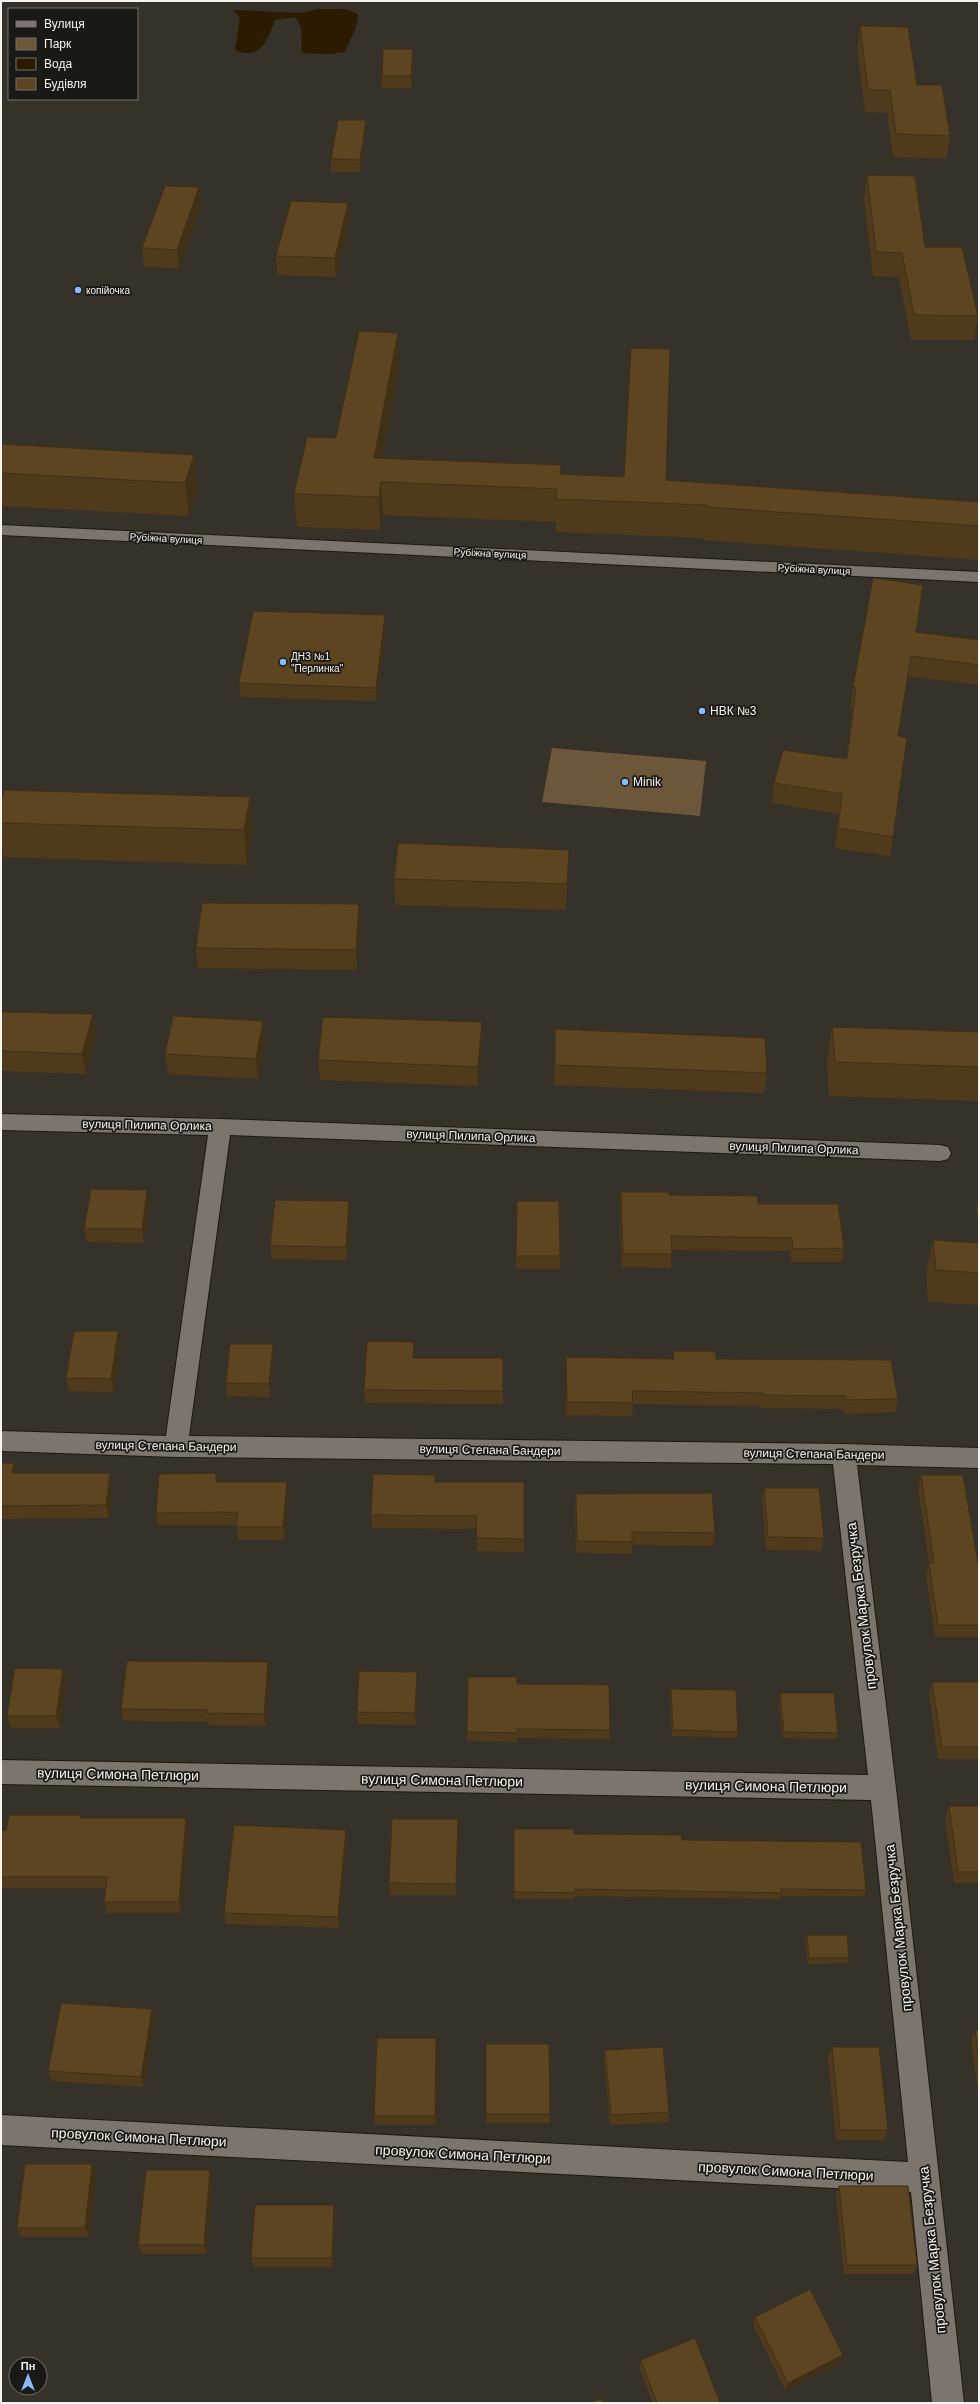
<svg xmlns="http://www.w3.org/2000/svg" width="980" height="2404" viewBox="0 0 980 2404" font-family="Helvetica,sans-serif">
<rect width="100%" height="100%" fill="#363129"/>
<!-- green -->
<path fill="#6c573a" d="M552,748L706,761L700,816L542,802Z"/>
<!-- water -->
<path fill="#2b1b00" d="M318,9H345L358,14L356,27L345,52L330,54L302,53L301,27L296,17L275,20C268,38 261,62 235,50L240,17L232,10L300,13Z"/>
<g fill="none" stroke-linecap="round" stroke-linejoin="round">
<!-- minor casing -->
<g stroke="#1d1812" stroke-width="2">
<path id="minor" d="M1,525L979,572V582L1,535Z
M1,1114L220,1119L940,1145L948,1147L951,1153L948,1159L940,1161L230,1135L189,1436L844,1444L979,1448V1468L857,1465L896,1788L964,2403H932L911,2192L1,2145V2115L908,2162L871,1800L1,1784V1760L868,1775L833,1464L176,1457L1,1451V1431L166,1436L208,1135L1,1130Z"/>
</g>
<!-- minor -->
<use href="#minor" fill="#7b756d" fill-rule="evenodd"/>
</g>
<!-- wall -->
<path fill="#4f3b1c" d="M860,26L917,85L950,136L947,159L893,157L887,113L865,112L857,48Z
M413,61L412,88H382V76Z
M366,132L360,172H331V159Z
M867,175L925,247L978,316L974,340H911L899,277L873,276L864,198Z
M199,187L201,206L179,268L144,267L142,248Z
M348,203L349,221L336,277L277,275L276,256Z
M399,365L382,458L561,465V475L666,480L979,502V560L703,540V538L556,532V522L383,515L380,530L297,527L294,494L336,438Z
M1,444L194,455L198,488L189,516L1,506Z
M386,628L376,701L240,697L239,683Z
M916,632L979,640V685L908,676L898,736L893,837L890,856L835,848L839,814L772,803L774,783L846,759L853,707H850L853,687Z
M1,802L253,831L247,865L3,857L1,847Z
M568,875L566,910L395,905L394,879Z
M361,924L357,970L198,968L196,948Z
M1,1012L93,1014L96,1034L86,1074L1,1071Z
M263,1021L265,1041L258,1079L168,1074L165,1054Z
M482,1022V1042L478,1086L320,1080L318,1060Z
M832,1027L979,1032V1101L829,1096L827,1062Z
M555,1029L767,1073L764,1093L554,1085Z
M147,1190L150,1203L144,1243L87,1242L84,1229Z
M621,1192L669,1195L758,1204L844,1248L842,1262H791L790,1251L672,1250L671,1268L622,1267L620,1205Z
M979,1199V1226L976,1210Z
M349,1201L350,1214L347,1260L272,1259L270,1246Z
M517,1201L560,1256V1269H516Z
M933,1240L979,1243V1305L928,1302L926,1272Z
M121,1344L114,1392L69,1391L66,1378Z
M673,1351L898,1399L895,1412L844,1414L843,1409L760,1408V1406L633,1404L632,1416L566,1415V1357L673,1359Z
M274,1357L270,1397L227,1396L226,1383Z
M503,1358V1404L365,1403L364,1390Z
M1,1463H14L17,1473H110L113,1486L109,1518L1,1519Z
M216,1473L218,1482L288,1495L285,1540H238L237,1525H158L156,1513Z
M921,1475L978,1563H979V1637H935L926,1575L929,1563L918,1488Z
M435,1482L524,1539V1552L477,1551V1529L372,1528L371,1515Z
M764,1488L824,1538L821,1551L766,1550L762,1500Z
M576,1494L715,1533L713,1546L632,1545L631,1554L576,1553L575,1507Z
M270,1674L266,1726L209,1725L208,1722L124,1721L121,1709Z
M67,1681L60,1728H11L7,1716Z
M932,1682H979V1759H938L929,1694Z
M417,1684L416,1725L358,1724L357,1712Z
M517,1684L610,1730V1739L517,1738V1742L467,1741V1732Z
M671,1689L738,1732L737,1738L672,1736L670,1695Z
M780,1693L838,1733L837,1739L782,1738L779,1699Z
M949,1806H979V1883H954L945,1818Z
M81,1815V1818H186L189,1829L181,1913H107L104,1902L105,1888H1V1830L6,1831Z
M514,1829L574,1834L682,1840L866,1890L864,1896H780V1899L575,1896L574,1899H514Z
M346,1830L347,1841L339,1928L226,1924L224,1913Z
M458,1831L456,1895H390L389,1883Z
M807,1935L849,1958L848,1963L808,1964L805,1941Z
M155,2020L144,2087L52,2081L48,2071Z
M975,2030H979V2101L971,2040Z
M436,2038L437,2048L436,2125H375L374,2116Z
M486,2044L550,2114V2123H486Z
M832,2047L888,2130L884,2140H836L828,2057Z
M605,2050L669,2112L668,2122L610,2125L604,2060Z
M210,2170L212,2179L207,2254H142L138,2245Z
M96,2173L89,2237H21L17,2228Z
M839,2186L917,2265L913,2274H844L836,2195Z
M334,2205L335,2215L333,2267H254L251,2258Z
M755,2317L840,2363L785,2390L753,2325Z
M641,2360L720,2403H653L639,2368Z"/>
<!-- shaded-wall -->
<path fill="#403016" d="M413,49V61L412,88L411,76Z
M366,120V132L360,172V160Z
M199,187L201,206L179,268L177,250Z
M348,203L349,221L336,277L335,258Z
M398,333L399,365L376,491L374,458Z
M194,455L198,488L189,516L185,483Z
M381,482L383,515L380,530L379,497Z
M385,615L386,628L376,701V688Z
M250,797L253,831L247,865L244,830Z
M569,850L568,875L566,910L567,884Z
M359,904L361,924L357,970L356,950Z
M93,1014L96,1034L86,1074L82,1054Z
M263,1021L265,1041L258,1079L256,1059Z
M482,1022V1042L478,1086V1067Z
M147,1190L150,1203L144,1243L142,1229Z
M349,1201L350,1214L347,1260L346,1247Z
M118,1331L121,1344L114,1392L111,1379Z
M414,1342V1371L413,1358Z
M273,1344L274,1357L270,1397L269,1384Z
M14,1463L18,1476L12,1473Z
M110,1473L113,1486L109,1518L106,1505Z
M216,1473L218,1486L216,1482Z
M287,1482L288,1495L285,1540L283,1527Z
M268,1662L270,1674L266,1726L264,1714Z
M63,1669L67,1681L60,1728L56,1716Z
M417,1672V1684L416,1725L415,1713Z
M186,1818L189,1829L181,1913L179,1902Z
M458,1819V1831L456,1895V1884Z
M346,1830L347,1841L339,1928L338,1917Z
M152,2009L155,2020L144,2087L141,2077Z
M436,2038L437,2048L436,2125L435,2116Z
M92,2164L96,2173L89,2237L85,2228Z
M210,2170L212,2179L207,2254L204,2245Z
M334,2205L335,2215L333,2267L332,2258Z
M843,2355L840,2363L785,2390L788,2383Z"/>
<!-- building -->
<path fill="#5c4520" stroke="#403016" d="M860,26L908,27L917,85H942L950,136L896,134L890,90H868Z
M383,49H413L411,76H382Z
M338,120H366L360,160L331,159Z
M867,175L915,176L925,247H962L978,316L914,315L902,253L876,252Z
M165,186L199,187L177,250L142,248Z
M291,201L348,203L335,258L276,256Z
M359,331L398,333L374,458L561,465L560,474L624,477L631,348L670,349L666,480L979,502V526L706,507V505L556,499L557,489L381,482L379,497L294,494L307,437L336,438Z
M1,444L194,455L185,483L1,473Z
M873,578L923,585L916,632L979,640V665L911,656L898,736L907,738L893,837L838,828L842,794L774,783L783,750L847,759L856,687H853Z
M253,611L385,615L376,688L239,683Z
M4,790L250,797L244,830L1,823V802Z
M398,843L569,850L567,884L394,879Z
M202,903L359,904L356,950L196,948Z
M1,1012L93,1014L82,1054L1,1051Z
M173,1016L263,1021L256,1059L165,1054Z
M323,1017L482,1022L478,1067L318,1060Z
M832,1027L979,1032V1067L835,1062Z
M555,1029L765,1038L767,1073L555,1065Z
M91,1189L147,1190L142,1229H84Z
M621,1192H669V1195L757,1196L758,1204H838L844,1248L793,1249L792,1238L671,1236L672,1254H623Z
M275,1200L349,1201L346,1247L270,1246Z
M517,1201H559L560,1256H516Z
M933,1240L979,1243V1273L936,1270Z
M74,1331H118L111,1379L66,1378Z
M367,1341L414,1342L413,1358H503V1391L364,1390Z
M230,1344H273L269,1384L226,1383Z
M673,1351H715L716,1359L891,1360L898,1399L846,1400L845,1396L762,1395V1393L632,1391L633,1403L567,1402L566,1357L674,1359Z
M1,1463H14L12,1473H110L106,1505L1,1506Z
M216,1473V1482H287L283,1527H236L238,1512L156,1513L159,1474Z
M373,1474L435,1475V1482H524V1539L476,1538L477,1516L371,1515Z
M921,1475H963L978,1563H979V1625H938L929,1563H934Z
M764,1488H819L824,1538L768,1537Z
M712,1493L715,1533L632,1532V1542L577,1541L576,1494Z
M127,1661L268,1662L264,1714L206,1713L207,1710L121,1709Z
M15,1668L63,1669L56,1716H7Z
M359,1671L417,1672L415,1713L357,1712Z
M468,1677H517V1684L609,1685L610,1730L517,1729V1733L467,1732Z
M932,1682H979V1747H942Z
M671,1689L736,1690L738,1732L673,1730Z
M780,1693H834L838,1733L784,1732Z
M949,1806H979V1872H958Z
M9,1815H81L80,1818H186L179,1902H104L107,1877H1V1830L6,1831Z
M392,1819H458L456,1884L389,1883Z
M234,1825L346,1830L338,1917L224,1913Z
M514,1829H574V1834L681,1835L682,1840L861,1842L866,1890L781,1889V1893L575,1889V1893L514,1892Z
M807,1935H847L849,1958H809Z
M61,2003L152,2009L141,2077L48,2071Z
M975,2030H979V2060Z
M377,2038H436L435,2116H374Z
M486,2044H549L550,2114H486Z
M663,2047L669,2112L611,2115L605,2050Z
M832,2047H879L888,2130H840Z
M25,2164H92L85,2228H17Z
M146,2170H210L204,2245H138Z
M839,2186H908L917,2265H847Z
M255,2205H334L332,2258H251Z
M810,2289L843,2355L788,2383L755,2317Z
M695,2338L720,2403H657L641,2360Z
M601,2398L604,2403H590Z"/>
<!-- markers -->
<g fill="#89bafc" stroke="#1b1916" stroke-width="1.5">
<circle cx="78" cy="290" r="4"/>
<circle cx="283" cy="662" r="4"/>
<circle cx="702" cy="711" r="4"/>
<circle cx="625" cy="782" r="4"/>
</g>
<g text-anchor="middle" stroke-width="3.5" stroke-linejoin="round" paint-order="stroke">
<!-- far-poi labels -->
<g font-size="10" fill="#f7f3ee" stroke="#1b1916" text-anchor="start">
<text x="86" y="294">копійочка</text>
<text x="291" y="660">ДНЗ №1<tspan x="291" dy="12">"Перлинка"</tspan></text>
</g>
<!-- far-street labels -->
<g font-size="10" fill="#f7f3ee" stroke="#1b1916">
<text transform="translate(166 538) rotate(3)" y="4">Рубіжна вулиця</text>
<text transform="translate(490 553) rotate(3)" y="4">Рубіжна вулиця</text>
<text transform="translate(814 569) rotate(3)" y="4">Рубіжна вулиця</text>
</g>
<!-- poi labels -->
<g font-size="12" fill="#f7f3ee" stroke="#1b1916" text-anchor="start">
<text x="710" y="715">НВК №3</text>
<text x="633" y="786">Minik</text>
</g>
<!-- street labels -->
<g font-size="12" fill="#f7f3ee" stroke="#1b1916">
<text transform="translate(147 1125) rotate(1)" y="4">вулиця Пилипа Орлика</text>
<text transform="translate(471 1136) rotate(2)" y="4">вулиця Пилипа Орлика</text>
<text transform="translate(794 1148) rotate(2)" y="4">вулиця Пилипа Орлика</text>
<text transform="translate(166 1446) rotate(1)" y="4">вулиця Степана Бандери</text>
<text transform="translate(490 1450) rotate(1)" y="4">вулиця Степана Бандери</text>
<text transform="translate(814 1454) rotate(1)" y="4">вулиця Степана Бандери</text>
</g>
<!-- near-street labels -->
<g font-size="14" fill="#f7f3ee" stroke="#1b1916">
<text transform="translate(861 1606) rotate(-97)" y="5">провулок Марка Безручка</text>
<text transform="translate(118 1774) rotate(1)" y="5">вулиця Симона Петлюри</text>
<text transform="translate(442 1780) rotate(1)" y="5">вулиця Симона Петлюри</text>
<text transform="translate(766 1786) rotate(1)" y="5">вулиця Симона Петлюри</text>
<text transform="translate(898 1928) rotate(-96)" y="5">провулок Марка Безручка</text>
<text transform="translate(139 2137) rotate(3)" y="5">провулок Симона Петлюри</text>
<text transform="translate(463 2154) rotate(3)" y="5">провулок Симона Петлюри</text>
<text transform="translate(786 2171) rotate(3)" y="5">провулок Симона Петлюри</text>
<text transform="translate(932 2250) rotate(-96)" y="5">провулок Марка Безручка</text>
</g>
</g>
<!-- border -->
<rect width="980" height="2404" fill="none" stroke="#f7f3ee" stroke-width="4"/>
<!-- legend -->
<rect x="8" y="8" width="130" height="92" fill="#1b1916" stroke="#73706c"/>
<rect x="16" y="21" width="20" height="6" fill="#7b756d" stroke="#73706c"/>
<text x="44" y="28" font-size="12" fill="#f7f3ee">Вулиця</text>
<rect x="16" y="38" width="20" height="12" fill="#6c573a" stroke="#73706c"/>
<text x="44" y="48" font-size="12" fill="#f7f3ee">Парк</text>
<rect x="16" y="58" width="20" height="12" fill="#2b1b00" stroke="#73706c"/>
<text x="44" y="68" font-size="12" fill="#f7f3ee">Вода</text>
<rect x="16" y="78" width="20" height="12" fill="#5c4520" stroke="#73706c"/>
<text x="44" y="88" font-size="12" fill="#f7f3ee">Будівля</text>
<!-- north arrow -->
<g transform="translate(28 2376)"><circle r="19" fill="#1b1916" stroke="#73706c"/>
<path d="M0-3L7 15L0 10L-7 15Z" fill="#89bafc"/>
<text y="-6" font-size="11" font-weight="bold" text-anchor="middle" fill="#f7f3ee">Пн</text>
</g>
</svg>
